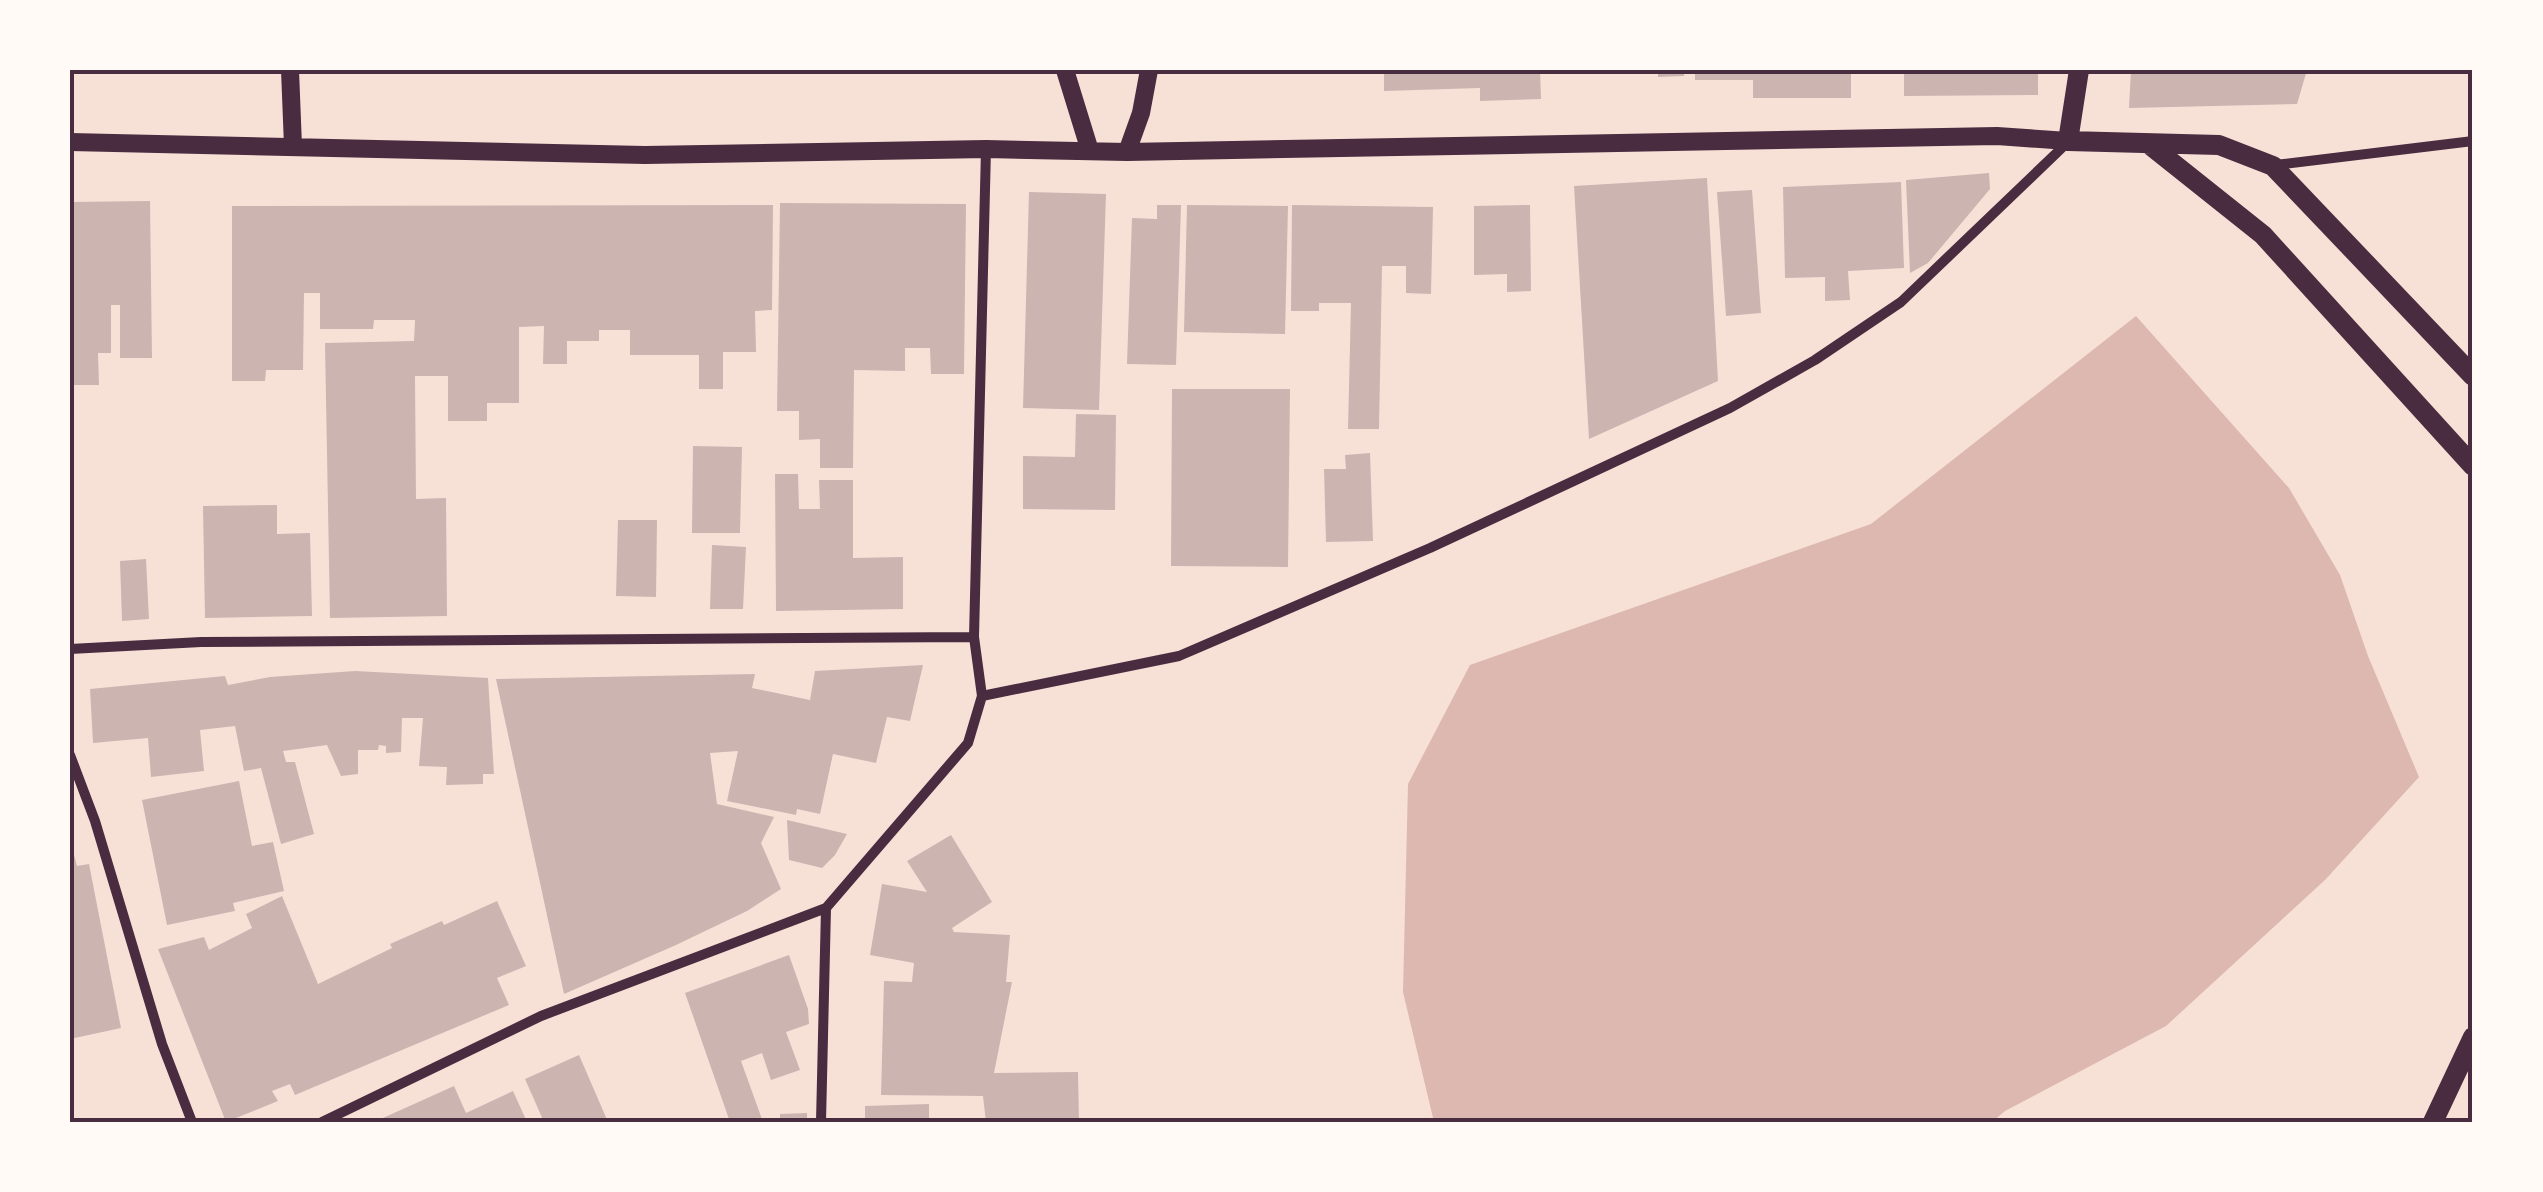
<svg xmlns="http://www.w3.org/2000/svg" width="2543" height="1192" viewBox="0 0 2543 1192" font-family="'Open Sans',sans-serif">
<rect width="100%" height="100%" fill="#f7e1d7"/>
<!-- water -->
<path fill="#dcb8b0" d="M2136,316L2289,488L2340,575L2368,656L2419,777L2325,880L2166,1026L2005,1111L1992,1122H1434L1403,992L1408,784L1470,665L1871,524Z"/>
<!-- building -->
<path fill="#ccb4b1" d="M1384,70H1540L1541,99L1480,101V88L1384,91Z
M1658,70H1684V76L1658,77Z
M1695,70H1851V98H1753V80H1695Z
M1904,70H2038V95L1904,96Z
M2131,70H2307L2297,104L2129,108Z
M1989,173L1990,189L1928,263L1910,273L1906,180Z
M1707,178L1718,381L1589,439L1574,186Z
M1901,182L1904,268L1848,271L1850,300L1825,301V277L1785,278L1783,187Z
M1752,190L1761,313L1726,316L1717,192Z
M1029,192L1106,194L1099,410L1023,408Z
M150,201L152,358H120V305H111V353H98L99,385H70V202Z
M780,203L966,204L964,374H931L930,348H905V371L854,370L853,468H820V439L799,440V411H777Z
M773,205L772,310L755,311L756,352H723V389H699V355H630V330H599V341H567V364H543L544,326L519,327V403H487V421H448V376H415L416,499L446,498L447,616L330,618L325,343L414,341L415,320H374L373,329H320V293H304L303,370H266L265,381H232V206Z
M1157,205H1181L1176,365L1127,364L1132,218L1157,219Z
M1187,205L1288,206L1285,334L1184,332Z
M1292,205L1433,207L1431,294L1406,293V266H1382L1379,429H1348L1351,303H1319V311H1291Z
M1530,205L1531,291L1507,292V274L1474,275V206Z
M1172,389H1290L1288,567L1171,566Z
M1076,414L1116,415L1115,510L1023,509V456L1075,457Z
M693,446L742,447L740,533H692Z
M1370,453L1373,541L1326,542L1324,469H1346L1345,455Z
M775,474H798L799,509H820L819,480H853V558L903,557V609L776,611Z
M277,505V534L310,533L312,616L205,618L203,506Z
M618,520H657L656,597L616,596Z
M712,545L746,547L743,609H710Z
M146,559L149,619L122,621L120,561Z
M923,665L910,721L887,717L876,763L833,754L820,814L797,809L796,815L727,801L738,751L710,753L717,804L774,817L761,843L781,889L747,911L676,945L564,994L496,679L755,674L752,688L810,700L815,671Z
M355,671L488,678L494,774H483V784L446,785L447,767L419,766L423,718H402L401,752L386,753V746L379,745L378,750H358V774L341,776L327,745L283,751L286,762H295L314,834L281,844L261,768L244,771L235,726L200,730L204,771L151,777L148,738L93,743L90,689L225,676L228,685L270,677Z
M239,781L252,846L273,842L284,891L233,903L235,911L167,925L142,800Z
M787,820L847,834L835,855L822,868L789,860Z
M951,835L992,902L952,928L954,932L1010,935L1006,982H1012L994,1073L1078,1072L1079,1122H986L983,1096L881,1095L884,981L912,982L914,963L870,955L882,884L927,892L907,861Z
M70,839L77,866L89,864L121,1028L70,1039Z
M282,896L318,984L392,948L390,944L442,921L444,925L497,901L526,966L497,978L509,1005L295,1095L290,1084L272,1091L278,1101L226,1122L158,949L204,937L209,950L252,928L246,914Z
M789,955L808,1009L809,1024L786,1032L800,1070L771,1080L762,1053L741,1061L763,1122H730L685,993Z
M579,1055L608,1122H544L525,1079Z
M454,1086L466,1113L513,1091L527,1122H374Z
M929,1104V1122H865V1106Z
M807,1113V1122H780V1114Z"/>
<g fill="none" stroke-linecap="round" stroke-linejoin="round">
<!-- minor -->
<path stroke="#4a2c40" stroke-width="10" d="M2275,165L2473,141
M70,649L201,642L974,637
M982,696L1179,656L1430,548L1730,408L1815,360L1901,302L2068,142
M70,755L95,821L162,1044L192,1122
M322,1122L541,1016L826,908L968,743L982,696L974,637L986,149
M821,1122L826,908"/>
<!-- tertiary -->
<path stroke="#4a2c40" stroke-width="18" d="M290,70L293,146
M1065,70L1090,151
M70,142L645,155L986,149L1127,152L1997,136L2068,141
M1127,152L1141,113L1149,70"/>
<!-- secondary -->
<path stroke="#4a2c40" stroke-width="20" d="M2079,70L2068,141L2219,145L2273,166L2473,376
M2150,145L2263,235L2473,466
M2433,1122L2473,1037"/>
</g>
<!-- border -->
<rect width="2543" height="1192" fill="none" stroke="#fffaf5" stroke-width="145"/>
<rect x="72" y="72" width="2398" height="1048" fill="none" stroke="#4a2c40" stroke-width="4"/>
</svg>
